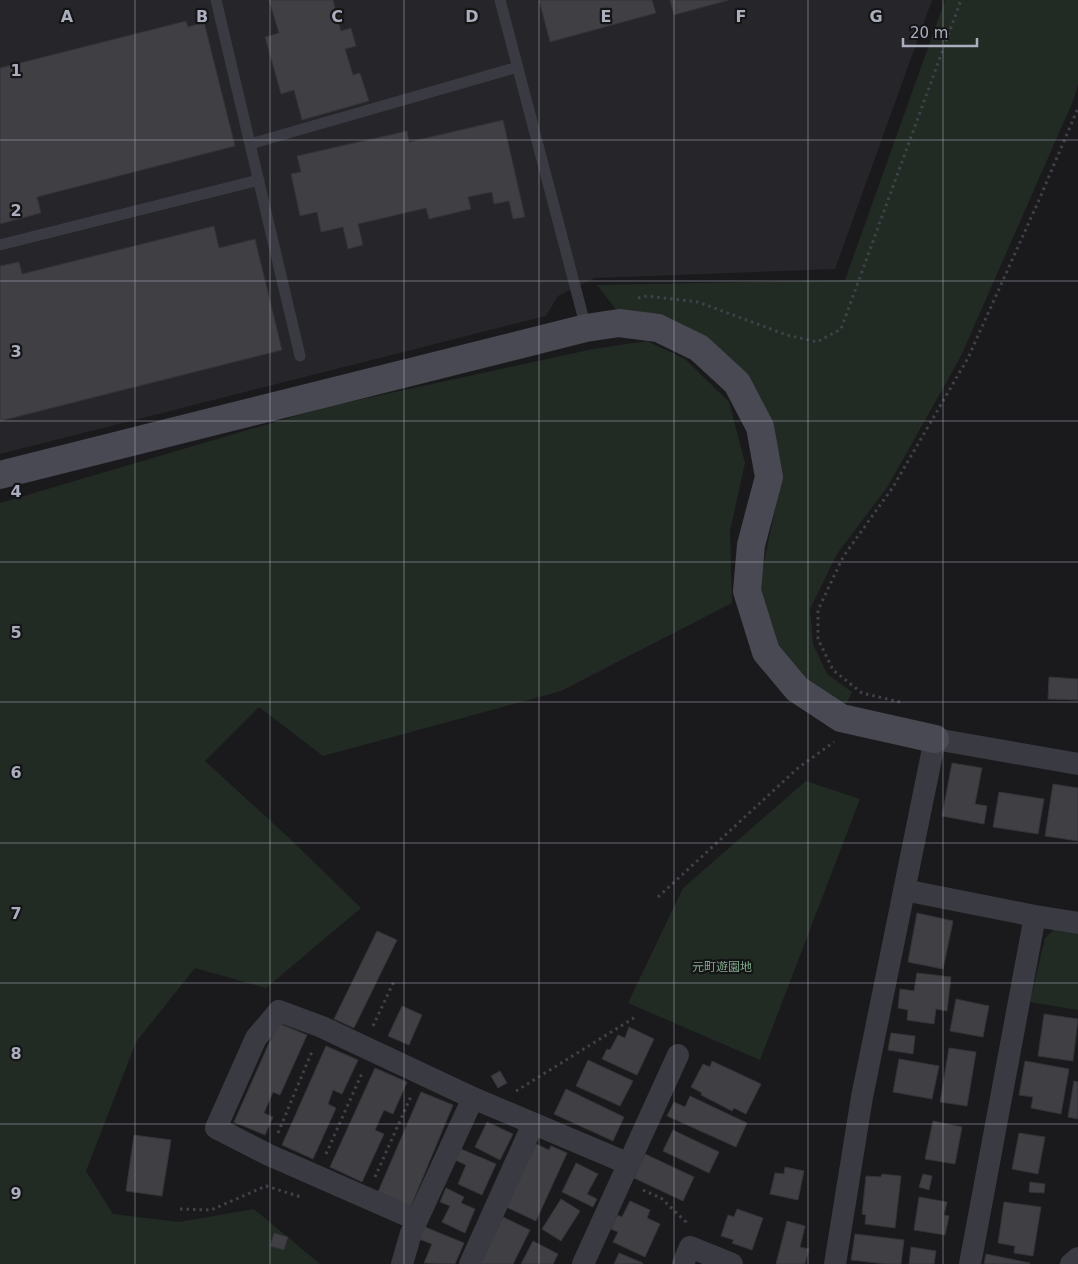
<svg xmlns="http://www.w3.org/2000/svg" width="1078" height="1264" viewBox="0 0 1078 1264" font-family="'DejaVu Sans','Noto Sans JP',sans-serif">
<rect width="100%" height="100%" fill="#1a1a1c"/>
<!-- built -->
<path fill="#262529" d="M0,0H932L835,269L595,278L558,296L546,316L0,454Z"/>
<!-- green -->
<path fill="#212b24" d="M945,0H1078V84L1073,101L961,356L888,486L837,554L810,609L813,644L827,674L852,692L846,704L805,680L778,647L758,591L781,481L774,427L746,377L618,312L597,285L845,280Z
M647,341L685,359L729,402L745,463L730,531L732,603L561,691L323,756L259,707L205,761L288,837L361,908L266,988L195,968L136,1042L86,1171L113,1214L179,1222L254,1209L320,1264H0V503L326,407L593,349Z
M806,781L860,799L760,1060L628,1003L683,888Z
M1054,930L1078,934V1010L1030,1002L1045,938Z"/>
<!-- building -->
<path fill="#3f3f44" stroke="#343338" d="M269,0H333L341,31L351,28L356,46L345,49L353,75L360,73L369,101L302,120L294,90L281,94L265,37L279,33Z
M539,0H652L656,13L550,42Z
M670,0H729L674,15Z
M186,21L188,27L204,22L235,146L37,197L41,213L0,224V68Z
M503,120L525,217L513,219L509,201L494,204L492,192L468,197L471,209L429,219L426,208L358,224L363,245L348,249L343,227L321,232L317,212L300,216L291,174L301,172L297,156L407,131L409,142Z
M214,226L219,248L255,239L282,350L0,421V266L19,262L22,274Z
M1049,677L1078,679V700L1048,699Z
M952,763L982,768L975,804L987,806L984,824L942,816Z
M1053,784L1078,788V841L1045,836Z
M999,792L1044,799L1038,834L993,827Z
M917,913L953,921L943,969L908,962Z
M377,931L397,940L354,1028L334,1019Z
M917,973L951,977L947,1011L936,1009L934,1024L907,1020L908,1010L898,1008L900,989L914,991Z
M956,999L989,1006L983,1037L950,1031Z
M402,1006L422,1015L409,1045L388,1036Z
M1044,1014L1078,1019L1073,1061L1038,1056Z
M278,1023L307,1035L280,1095L273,1092L264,1113L273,1117L265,1135L234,1122Z
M629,1027L654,1039L637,1075L602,1059L607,1049L610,1050L618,1035L625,1038Z
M891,1033L915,1036L913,1054L888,1050Z
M326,1046L358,1060L342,1094L333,1090L328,1104L336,1108L313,1159L282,1145Z
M949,1048L976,1052L967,1106L940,1102Z
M899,1059L939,1066L932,1099L893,1092Z
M588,1060L633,1081L620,1106L576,1086Z
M712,1061L761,1084L746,1114L734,1108L732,1111L701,1095L702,1093L691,1087L703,1064L710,1067Z
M1025,1061L1069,1069L1061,1114L1031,1108L1033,1097L1019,1095Z
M375,1068L407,1082L393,1114L384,1110L375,1130L384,1134L362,1182L330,1167Z
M500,1071L507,1083L498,1088L491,1076Z
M1074,1081L1078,1082V1119L1068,1117Z
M566,1089L624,1117L613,1141L554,1114Z
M421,1092L453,1105L411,1206L378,1192Z
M690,1096L747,1123L736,1147L667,1116L674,1102L685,1107Z
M933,1121L962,1127L955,1164L925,1159Z
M487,1122L513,1134L500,1160L475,1147Z
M673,1130L719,1152L709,1173L663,1151Z
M1019,1133L1045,1137L1038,1174L1012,1169Z
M134,1135L171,1140L162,1196L126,1191Z
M536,1144L549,1150L551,1146L567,1153L536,1221L506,1207Z
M461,1149L496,1164L482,1195L458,1184L466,1165L455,1160Z
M645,1154L694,1177L683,1201L634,1178Z
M576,1163L598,1174L587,1194L597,1199L593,1207L562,1192Z
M785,1167L804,1171L798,1200L770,1194L775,1173L784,1174Z
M882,1174L901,1176L895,1228L865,1224L866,1215L862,1214L866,1176L881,1177Z
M923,1174L932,1176L929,1190L919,1187Z
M1030,1182L1045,1184L1044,1193L1029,1192Z
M446,1188L464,1197L461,1203L475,1209L465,1233L442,1222L450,1206L440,1202Z
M919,1197L947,1202L944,1215L949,1216L945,1235L914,1230Z
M561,1199L580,1211L561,1241L542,1229Z
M630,1201L650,1210L647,1218L660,1224L645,1257L613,1242L618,1232L611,1229L617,1215L622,1217Z
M1004,1202L1041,1207L1033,1256L1014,1253L1015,1246L998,1243Z
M737,1209L763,1218L752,1250L732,1243L734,1240L721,1236L728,1215L734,1217Z
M503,1217L530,1230L513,1264H480Z
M787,1221L805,1226L800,1247L809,1249L805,1264H776Z
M425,1227L464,1243L455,1264L424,1263L432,1244L419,1239Z
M274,1233L288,1237L284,1250L270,1246Z
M855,1234L904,1240L901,1264H886L851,1260Z
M533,1241L558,1254L553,1264H521Z
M911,1247L936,1251L934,1264H909Z
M619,1253L643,1263L642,1264H614Z
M986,1254L1030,1263L1029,1264H984Z"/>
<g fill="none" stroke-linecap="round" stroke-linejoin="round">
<!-- path -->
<path stroke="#404149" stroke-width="3" stroke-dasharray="2.5 4" stroke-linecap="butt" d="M638,298L647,296L698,302L787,335L817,342L841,329L961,0
M900,702L862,693L833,670L818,639V610L843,557L893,487L968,358L1039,200L1078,108
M658,897L798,768L834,742
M373,1026L395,979
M516,1091L637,1016
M278,1133L313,1049
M326,1154L363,1071
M375,1177L412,1094
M643,1190L661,1198L686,1222V1226
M180,1209L211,1210L266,1186L301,1197"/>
<!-- lane -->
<path stroke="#3a3a42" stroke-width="11" d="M216,0L300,356
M500,0L586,328
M250,144L518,67
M0,245L259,180"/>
<!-- street -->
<path stroke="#3a3a42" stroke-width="22" d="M904,890L1035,916L970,1264
M1035,916L1078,923
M417,1220L473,1098
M402,1264L411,1233L417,1220L269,1155L216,1128L256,1038L279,1011L322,1027L473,1098L629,1164
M470,1264L533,1124
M583,1264L678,1055
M683,1264L690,1247L732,1264
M835,1264L862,1097L935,739L1078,764
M1071,1264L1078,1258"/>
<!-- secondary -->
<path stroke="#484952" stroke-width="28" d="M0,475L586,328L619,323L658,328L699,348L737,383L760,427L769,477L751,545L747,591L766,652L797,689L841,718L935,739"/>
</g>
<!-- grid -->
<path fill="none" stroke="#abaebd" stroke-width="1" stroke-opacity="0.55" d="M135,0V1264M270,0V1264M404,0V1264M539,0V1264M674,0V1264M808,0V1264M943,0V1264M0,140H1078M0,281H1078M0,421H1078M0,562H1078M0,702H1078M0,843H1078M0,983H1078M0,1124H1078"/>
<g text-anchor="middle" stroke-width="4.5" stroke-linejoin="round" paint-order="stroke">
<!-- park labels -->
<g font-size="12" fill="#81a98a" stroke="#151517">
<text x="722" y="971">元町遊園地</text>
</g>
</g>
<g font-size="16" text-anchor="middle" font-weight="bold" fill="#abaebd" stroke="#151517" stroke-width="4.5" stroke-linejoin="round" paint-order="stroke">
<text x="67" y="22">A</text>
<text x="202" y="22">B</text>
<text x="337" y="22">C</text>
<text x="472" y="22">D</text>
<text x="606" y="22">E</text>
<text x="741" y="22">F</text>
<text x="876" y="22">G</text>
<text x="16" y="76">1</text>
<text x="16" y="216">2</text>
<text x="16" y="357">3</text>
<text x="16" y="497">4</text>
<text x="16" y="638">5</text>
<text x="16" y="778">6</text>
<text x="16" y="919">7</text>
<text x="16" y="1059">8</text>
<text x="16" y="1199">9</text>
</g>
<!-- scale -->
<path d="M903 38v8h74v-8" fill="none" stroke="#abaebd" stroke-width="2.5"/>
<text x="910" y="38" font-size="15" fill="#abaebd" stroke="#151517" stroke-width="4" paint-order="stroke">20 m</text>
</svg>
